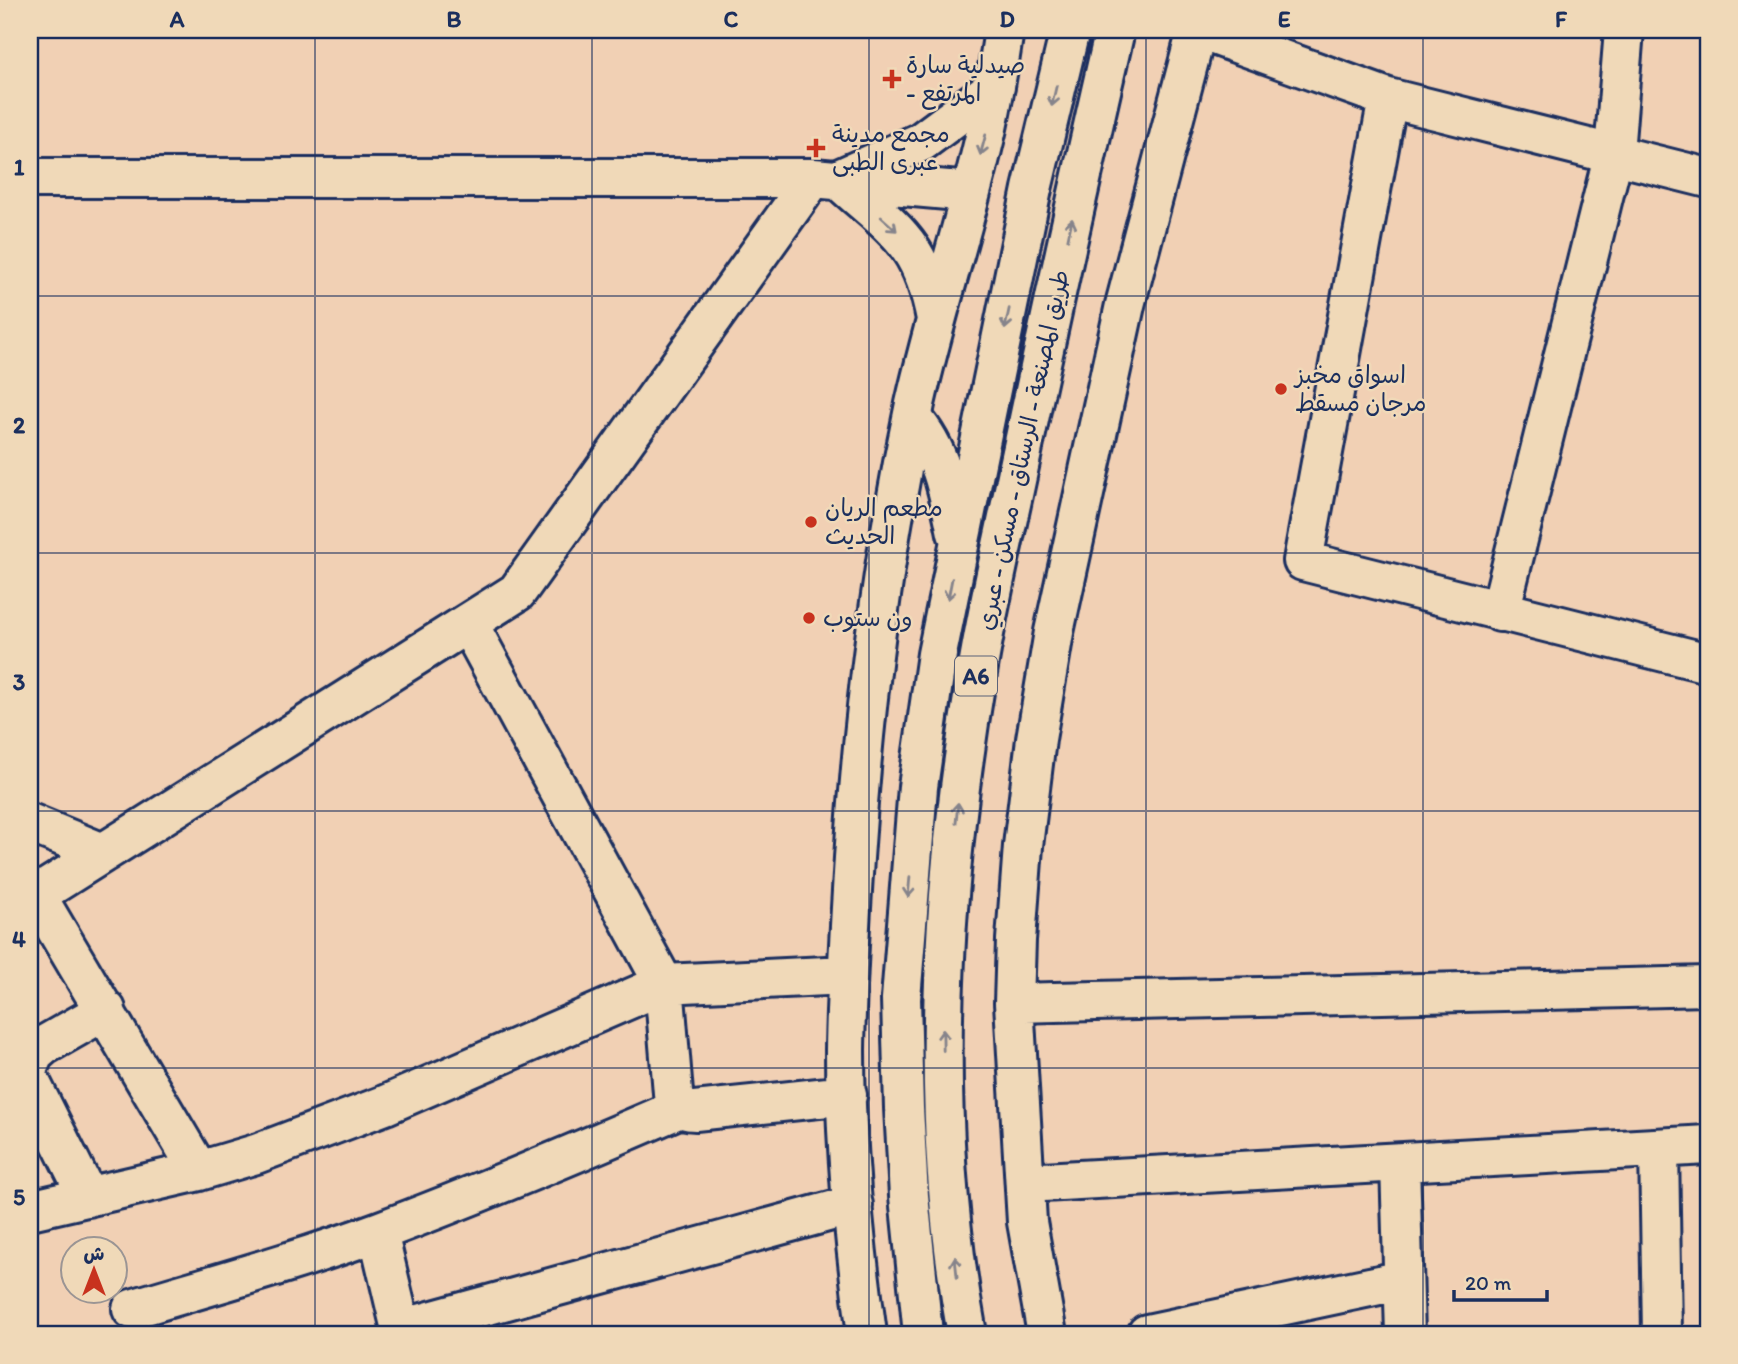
<svg xmlns="http://www.w3.org/2000/svg" width="1738" height="1364" viewBox="0 0 1738 1364" font-family="Itim,'Playpen Sans Arabic',sans-serif">
<rect width="100%" height="100%" fill="#f1d0b4"/>
<filter id="ink" filterUnits="userSpaceOnUse"><feTurbulence type="fractalNoise" baseFrequency=".0143" numOctaves="2"/><feDisplacementMap in="SourceGraphic" scale="14" xChannelSelector="R" yChannelSelector="G"/><feConvolveMatrix kernelMatrix="1 2 1 2 8 2 1 2 1" color-interpolation-filters="sRGB"/></filter>
<g filter="url(#ink)">
<g fill="none" stroke-linecap="round" stroke-linejoin="round">
<!-- minor casing -->
<g stroke="#1b2f5e" stroke-width="44">
<path id="minor" d="M1200,30L1388,98L1708,178
M1388,98L1303,561L1708,663
M843,177L921,142L995,87
M30,178H813L970,192
M838,179C893,230 921,239 936,319
M1500,612L1614,153L1624,30
M468,623L664,984L673,1093C675,1106 682,1111 695,1111L847,1095
M30,823L103,853
M36,895L199,1171
M30,899L517,592L813,178
M1014,1003L1708,986
M30,1063L34,1054L43,1046L106,1010
M30,1081L88,1197
M1659,1148L1662,1334
M1400,1163L1405,1334
M1025,1183L1708,1145
M30,1210L199,1171L256,1154L385,1105L664,984L847,975
M378,1232L402,1334
M132,1309C215,1284 299,1261 380,1231C481,1193 581,1151 680,1108
M401,1329L853,1205
M867,1334C854,1241 845,1144 845,1050C846,986 850,922 854,858C864,705 883,553 915,404C936,311 966,221 987,128C994,95 999,63 1004,30
M1047,1334L1027,1222L1014,1003L1016,940L1023,846L1036,739L1054,632L1125,305L1197,30
M1147,1334L1403,1280"/>
</g>
<!-- highway casing -->
<g stroke="#1b2f5e" stroke-width="44">
<path id="highway" d="M913,419C941,450 949,494 957,533
M923,1334L909,1196L904,1108L901,999L918,787L937,654L952,580L1032,189L1070,30
M967,1334C927,1116 940,890 977,673C988,605 1004,538 1018,471C1049,324 1081,177 1115,30"/>
</g>
<!-- minor -->
<use href="#minor" stroke="#f0d9b8" stroke-width="38"/>
<!-- highway -->
<use href="#highway" stroke="#f0d9b8" stroke-width="38"/>
</g>
<!-- one-way arrows -->
<defs><path id="oneway-shaft" d="M-6 0H5M1.5-3L5.5 0L1.5 3" fill="none" stroke-width="1.6" stroke-linecap="round" stroke-linejoin="round" transform="scale(1.75)"/></defs>
<g stroke="#86848b">
<use href="#oneway-shaft" transform="translate(1054 96) rotate(103)"/>
<use href="#oneway-shaft" transform="translate(983 145) rotate(105)"/>
<use href="#oneway-shaft" transform="translate(889 224) rotate(42)"/>
<use href="#oneway-shaft" transform="translate(1070 229) rotate(-78)"/>
<use href="#oneway-shaft" transform="translate(1007 319) rotate(102)"/>
<use href="#oneway-shaft" transform="translate(950 589) rotate(101)"/>
<use href="#oneway-shaft" transform="translate(957 813) rotate(-84)"/>
<use href="#oneway-shaft" transform="translate(909 887) rotate(95)"/>
<use href="#oneway-shaft" transform="translate(943 1040) rotate(-91)"/>
<use href="#oneway-shaft" transform="translate(956 1267) rotate(-96)"/>
</g>
</g>
<!-- grid -->
<path fill="none" stroke="#1b2f5e" stroke-width="2" stroke-opacity="0.55" d="M315,30V1334M592,30V1334M869,30V1334M1146,30V1334M1423,30V1334M30,296H1708M30,553H1708M30,811H1708M30,1068H1708"/>
<!-- markers -->
<g fill="#c8321e" stroke="#f0d9b8" stroke-width="2.5">
<path d="M888.5 68.5h7v7h7v7h-7v7h-7v-7h-7v-7h7z"/>
<path d="M812.5 137.5h7v7h7v7h-7v7h-7v-7h-7v-7h7z"/>
<circle cx="1281" cy="389" r="7"/>
<circle cx="811" cy="522" r="7"/>
<circle cx="809" cy="618" r="7"/>
</g>
<g text-anchor="middle" stroke-width="5" stroke-linejoin="round" paint-order="stroke">
<!-- shield labels -->
<rect fill="#f0d9b8" stroke="#5b6279" stroke-width="2" x="955" y="656.5" width="42" height="39" rx="5"/>
<g font-size="23" font-weight="bold" fill="#1b2f5e">
<text x="976" y="684">A6</text>
</g>
<!-- poi labels -->
<g font-size="24" fill="#1b2f5e" stroke="#f0d9b8" text-anchor="start">
<text x="906" y="73">صيدلية سارة<tspan x="906" dy="28">- المرتفع</tspan></text>
<text x="832" y="142">مجمع مدينة<tspan x="832" dy="28">عبرى الطبى</tspan></text>
<text x="1295" y="383">اسواق مخبز<tspan x="1295" dy="28">مرجان مسقط</tspan></text>
<text x="825" y="516">مطعم الريان<tspan x="825" dy="28">الحديث</tspan></text>
<text x="823" y="626">ون ستوب</text>
</g>
<!-- street labels -->
<g font-size="24" fill="#1b2f5e" stroke="#f0d9b8">
<text transform="translate(1023 450) rotate(-78)" y="8">طريق المصنعة - الرستاق - مسكن - عبري</text>
</g>
</g>
<!-- margin -->
<rect width="1738" height="1364" fill="none" stroke="#f0d9b8" stroke-width="77"/>
<!-- north arrow -->
<g transform="translate(94 1270)"><circle r="33" fill="#f0d9b8" stroke="#9b9594" stroke-width="2"/>
<path d="M0-5L12 26L0 18L-12 26Z" fill="#c8321e"/>
<text y="-10" font-size="19" font-weight="bold" text-anchor="middle" fill="#1b2f5e">ش</text>
</g>
<!-- scale -->
<path d="M1454 1290v10h93v-10" fill="none" stroke="#1b2f5e" stroke-width="3.5"/>
<text x="1465" y="1290" font-size="21" fill="#1b2f5e" stroke="#f0d9b8" stroke-width="5" paint-order="stroke">20 m</text>
<rect x="38" y="38" width="1662" height="1288" fill="none" stroke="#1b2f5e" stroke-width="2.5"/>
<g font-size="23" text-anchor="middle" font-weight="bold" fill="#1b2f5e">
<text x="177" y="27">A</text>
<text x="454" y="27">B</text>
<text x="731" y="27">C</text>
<text x="1007" y="27">D</text>
<text x="1284" y="27">E</text>
<text x="1561" y="27">F</text>
<text x="19" y="175">1</text>
<text x="19" y="433">2</text>
<text x="19" y="690">3</text>
<text x="19" y="947">4</text>
<text x="19" y="1205">5</text>
</g>
</svg>
